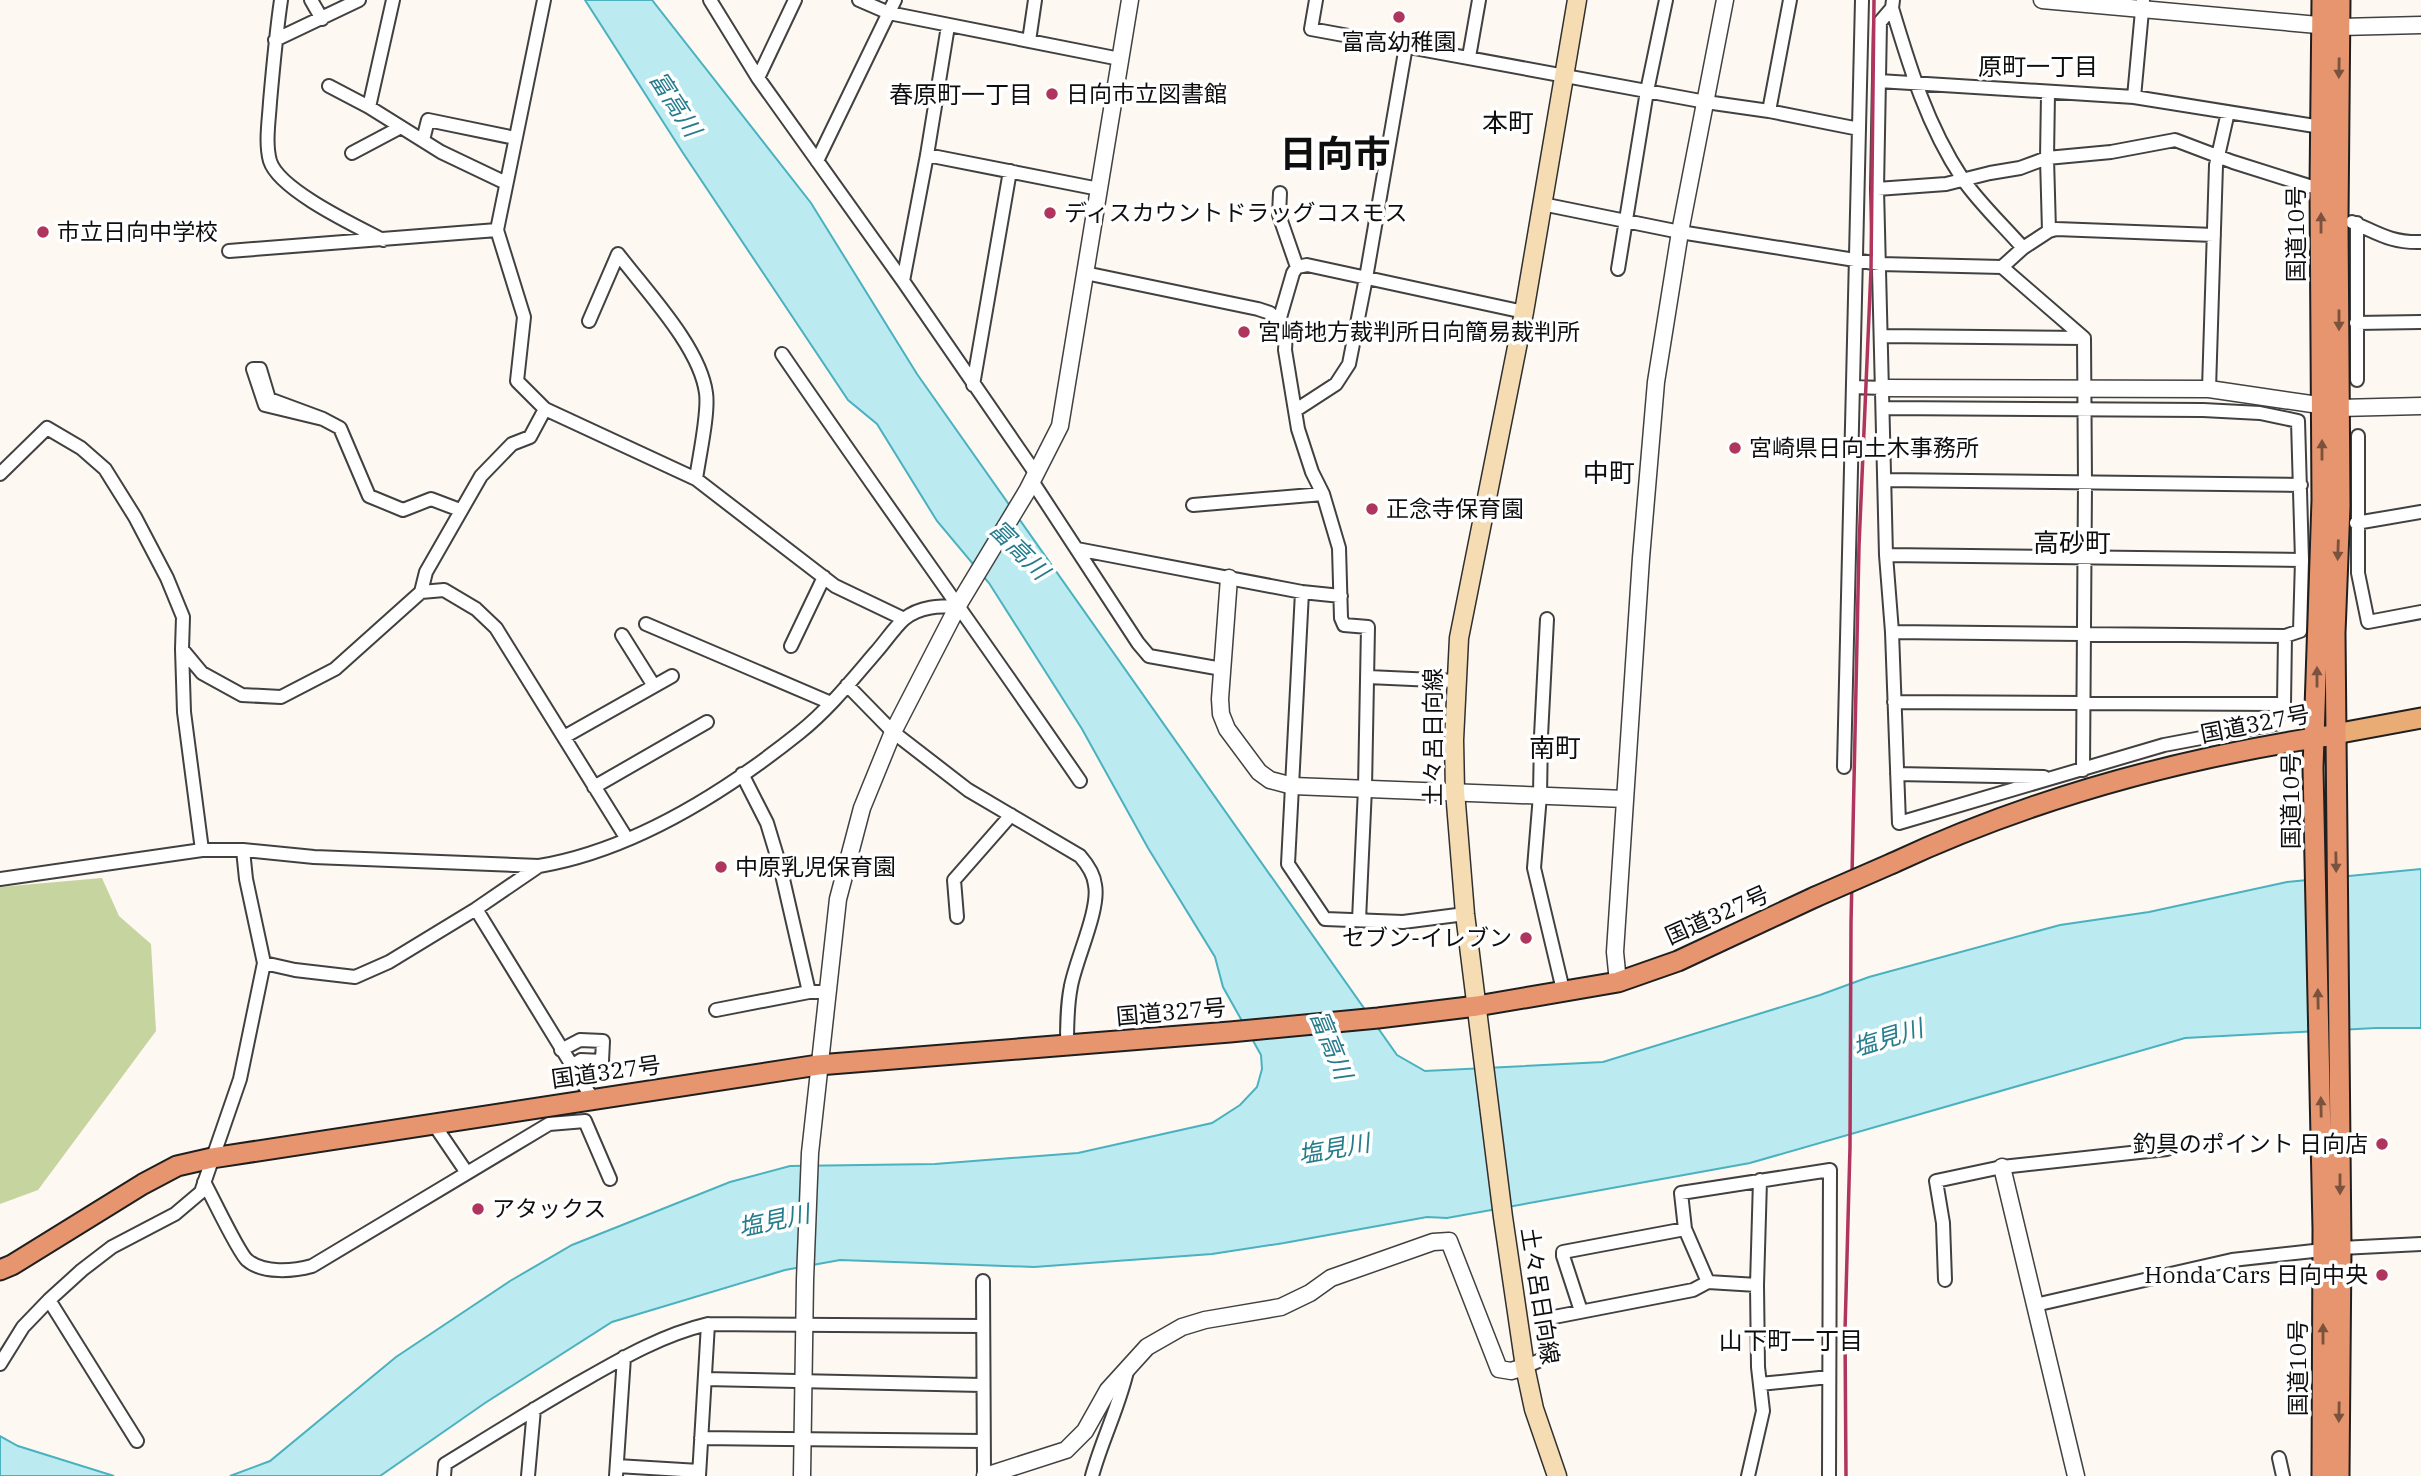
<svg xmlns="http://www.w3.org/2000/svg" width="2421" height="1476" viewBox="0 0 2421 1476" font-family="'IBM Plex Serif','Noto Sans JP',serif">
<rect width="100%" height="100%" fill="#fdf8f1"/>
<!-- forest -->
<path fill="#c6d49f" d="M102,878L119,916L151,944L156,1031L38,1190L0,1204V887Z"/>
<!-- water -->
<path fill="#bbebf0" stroke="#4ab1bf" stroke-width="2" d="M585,0H652L811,203L917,374L1397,1055L1425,1071L1603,1062L1820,995L1869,977L2060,925L2149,912L2287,882L2421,869V1028H2376L2185,1038L1750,1163L1447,1218L1427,1217L1284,1243L1212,1254L1034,1267L840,1260L785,1270L612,1322L485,1403L380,1476H230L270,1461L396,1357L510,1281L572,1245L730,1182L790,1166L935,1164L1078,1153L1212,1123L1240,1105L1257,1087L1262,1069L1261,1055L1223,987L1215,957L1148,848L1082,729L989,583L937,521L877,424L848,400L683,153Z
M0,1436L18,1446L114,1476H0Z"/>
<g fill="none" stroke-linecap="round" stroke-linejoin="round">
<!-- minor casing -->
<g stroke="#414141" stroke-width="16">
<path id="minor" d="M281,0C276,34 273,68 270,102C269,120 265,143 270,161C279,190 356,226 383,240
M311,0L322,19
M544,0L497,230L524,317L517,381L545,409L696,479L835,586L904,619
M710,0L758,78L903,281L1036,474
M859,0L889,13L1120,59
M1316,0L1311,29L1706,102L1769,111L1790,0
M1893,0L1892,8C1910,68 1927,125 1962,178C1979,203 2003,225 2023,248L2049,231L2056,229L2214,235
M275,40L359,0
M1029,41L1035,0
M1469,57L1479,0
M758,78L795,0
M1879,81L2134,97L2321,127
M329,86L369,107L441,152L506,183
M2048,93L2047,158L2049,231
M2134,97L2143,0
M369,107L393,0
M1769,111L1859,129
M423,140L428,120L515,138
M352,153L401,127
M927,155L1099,189
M817,161L895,0
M1877,189L1880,22L1892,8
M1280,193L1279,215L1297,267
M1542,204L1680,232L1880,264L2002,267L2084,338L2085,483L2083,770
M2352,222C2378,233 2391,243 2421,242
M2357,223V380
M229,251L497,230
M2002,267L2023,248
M1618,269L1647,91L1666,0
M1085,273L1258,309L1270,313L1279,321L1286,333L1285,350L1298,429L1312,472L1323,494L1339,548L1341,618L1344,625L1368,627L1365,788L1359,920
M903,281L927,155L948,26
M589,321L618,254C646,291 700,347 706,393C709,413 699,457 696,479
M1279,321L1293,273L1297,267L1307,265L1524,312
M2356,323L2421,322
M1882,336L2084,338
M782,354C880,497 982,638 1080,781
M973,385L1010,171
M1853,387L1883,388
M2209,389L2216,165L2228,112
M1883,408L2203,410L2260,413L2298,421L2302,560L2300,631L2285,636L1892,632
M1296,410L1336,384L1349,364L1366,278L1406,46
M323,419L265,405L253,369H260L269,399L323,419L340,428L369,496L403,510L431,499L460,510
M2358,436V573L2368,622L2421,612
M0,474L47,428L81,448L105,469L135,517L167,578L183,617L182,649L202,673L242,695L281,697L335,669L421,592L426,572L481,476L512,444L530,437L545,409
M1885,480L2301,485
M1032,481L1138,643L1149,656L1222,669
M1193,505L1323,494
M2356,523L2421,512
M1077,549L1302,592L1341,596
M1886,555L2302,560
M421,592L444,590L476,609L496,628L627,839
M1302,592L1288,864L1325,919L1403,922L1465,914
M1547,619L1541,736L1540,795L1534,868L1563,990
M646,624L831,703
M622,635L654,686
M2285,636L2284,704L2275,724L2164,745L1899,823L1892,632L1886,555L1877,189L1946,184L1990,173L2020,168L2047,158L2111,152L2175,140L2233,162L2309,186L2320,187
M791,646L824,577
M182,649L184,712L202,850
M1368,677L1456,681
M847,685L893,732L968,790L1080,856C1087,864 1094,874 1095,885C1100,909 1076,959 1071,986C1067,1005 1067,1025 1067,1045
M1894,702L2284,704
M564,737L672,676
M1844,767L1862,0
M742,774L767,823L780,866L809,992H826
M1897,774L2044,777
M594,787L707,722
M0,879L202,850H243L314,857L539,866C634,850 724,793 799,733C828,710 852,680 876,652C885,642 894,628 904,619C920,606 940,606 960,606
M476,909L592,1098
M957,917L954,880L1011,815
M264,963L295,970L355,977L389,962L476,909L539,866
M716,1010L809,992
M561,1050L580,1040L603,1041L602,1061L581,1060L572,1066
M433,1123L467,1173
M204,1182C212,1196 238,1252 247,1260C263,1274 294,1271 312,1266L549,1124L585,1121L610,1179
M1945,1280L1943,1223L1936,1181L2002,1167L2167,1149
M983,1281L984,1474L986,1476
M1708,1282L1685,1229L1681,1193L1830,1170L1829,1476
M49,1300L137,1441
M2035,1305L2232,1260L2341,1248L2421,1244
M1581,1311L1563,1256V1252L1685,1229
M0,1364L23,1327L49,1300L82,1270L112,1247L175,1214L201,1192L240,1079L264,963L246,879L243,850
M1525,1367L1547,1357L1549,1347L1546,1322L1549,1318L1693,1290L1708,1282L1757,1285
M705,1379L982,1385
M1760,1384L1829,1377
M701,1438L983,1441
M2279,1458L2283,1476
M617,1466L699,1471
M444,1476L445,1464C489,1437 532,1410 577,1384C619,1360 661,1335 708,1324L982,1326
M528,1476L534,1409
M616,1476L624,1357
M699,1476L708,1324
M1092,1476C1102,1439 1120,1405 1128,1367
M1748,1476L1763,1411L1758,1367L1757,1285L1760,1180"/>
</g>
<!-- tertiary casing -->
<g stroke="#414141" stroke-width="19">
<path id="tertiary" d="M2042,0L2340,27L2421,25
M1883,388L2209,389L2339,408L2421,406
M1229,578L1220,699L1221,714L1227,729L1259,772L1270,780L1293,786L1625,799
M1618,982L1615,952L1641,558L1656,382L1680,232L1725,0
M2002,1167L2076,1476
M802,1476L805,1280L810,1153L838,899L862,808L893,732L960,602L1027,491L1060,426L1130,0
M985,1476L1066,1450L1085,1431L1108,1390L1147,1347L1182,1327L1205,1320L1281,1307L1310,1293L1331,1278L1433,1242L1449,1241L1499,1369L1511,1371L1525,1367"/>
</g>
<!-- secondary casing -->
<g stroke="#303030" stroke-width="21">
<path id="secondary" d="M1557,1476L1534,1409L1525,1367L1503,1217L1465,914L1455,791L1454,740L1459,638L1524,312L1577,0"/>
</g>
<!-- primary casing -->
<g stroke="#1f1f1f" stroke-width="23">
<path id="primary" d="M2335,734L2421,718"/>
</g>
<!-- trunk casing -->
<g stroke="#1f1f1f" stroke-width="23">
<path id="trunk" d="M1893,863C2030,799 2176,759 2327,736
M0,1270L12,1265L143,1184L177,1166L212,1158L818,1065L1230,1032L1378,1018L1477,1006L1618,982L1678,961L1815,897
M2322,1476L2323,1229L2313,768L2322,500L2320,187L2322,0
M2339,1476L2341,1248L2335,633L2340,506L2338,219L2340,0"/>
</g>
<!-- minor -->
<use href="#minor" stroke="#fff" stroke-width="12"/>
<!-- tertiary -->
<use href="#tertiary" stroke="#fff" stroke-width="16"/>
<!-- secondary -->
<use href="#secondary" stroke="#f6dcb3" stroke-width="18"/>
<!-- primary -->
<use href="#primary" stroke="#e9ac75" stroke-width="19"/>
<!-- trunk -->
<use href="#trunk" stroke="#e6956e" stroke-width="19"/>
<!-- rail -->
<path stroke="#af355e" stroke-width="3.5" d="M1846,1476L1845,1331L1850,1147L1851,923L1859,546L1871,269L1874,0"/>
<!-- trunk-bridge casing -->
<g stroke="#1f1f1f" stroke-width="23" stroke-linecap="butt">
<path id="trunk-bridge" d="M1815,897L1893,863"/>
</g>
<!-- trunk-bridge -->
<use href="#trunk-bridge" stroke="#e6956e" stroke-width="19"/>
</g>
<!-- one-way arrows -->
<defs><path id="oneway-solid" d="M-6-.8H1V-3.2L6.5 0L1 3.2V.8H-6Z" transform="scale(1.75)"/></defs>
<g fill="#7a523e">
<use href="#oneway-solid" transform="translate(2339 68) rotate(91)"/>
<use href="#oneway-solid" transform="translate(2321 223) rotate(-90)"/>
<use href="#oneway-solid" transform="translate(2339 320) rotate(90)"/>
<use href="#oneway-solid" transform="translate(2322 450) rotate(-90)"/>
<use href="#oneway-solid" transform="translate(2338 550) rotate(92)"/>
<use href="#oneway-solid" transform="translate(2317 677) rotate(-90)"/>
<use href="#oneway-solid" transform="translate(2336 862) rotate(89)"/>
<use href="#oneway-solid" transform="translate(2318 999) rotate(-91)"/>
<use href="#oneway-solid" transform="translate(2321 1107) rotate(-91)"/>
<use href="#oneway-solid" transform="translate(2340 1184) rotate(90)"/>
<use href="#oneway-solid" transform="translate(2323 1334) rotate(-90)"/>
<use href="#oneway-solid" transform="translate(2339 1412) rotate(91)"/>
</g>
<!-- markers -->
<g fill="#af355e" stroke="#fff" stroke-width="2.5">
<circle cx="1399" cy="17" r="7"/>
<circle cx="1052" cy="94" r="7"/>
<circle cx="1050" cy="213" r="7"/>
<circle cx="43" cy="232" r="7"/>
<circle cx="1244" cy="332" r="7"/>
<circle cx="1735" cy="448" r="7"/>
<circle cx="1372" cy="509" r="7"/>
<circle cx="721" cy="867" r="7"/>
<circle cx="1526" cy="938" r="7"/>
<circle cx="2382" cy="1144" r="7"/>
<circle cx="478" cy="1209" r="7"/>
<circle cx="2382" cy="1275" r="7"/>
</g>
<g text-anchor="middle" stroke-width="7" stroke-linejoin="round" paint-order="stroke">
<!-- poi labels -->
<g font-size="23" fill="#0e0e0e" stroke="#fff" text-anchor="start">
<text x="1399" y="50" text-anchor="middle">富高幼稚園</text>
<text x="1066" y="102">日向市立図書館</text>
<text x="1064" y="221">ディスカウントドラッグコスモス</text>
<text x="57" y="240">市立日向中学校</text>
<text x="1258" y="340">宮崎地方裁判所日向簡易裁判所</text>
<text x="1749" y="456">宮崎県日向土木事務所</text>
<text x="1386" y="517">正念寺保育園</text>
<text x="735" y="875">中原乳児保育園</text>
<text x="1512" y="946" text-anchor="end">セブン-イレブン</text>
<text x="2368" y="1152" text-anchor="end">釣具のポイント 日向店</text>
<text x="492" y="1217">アタックス</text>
<text x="2368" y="1283" text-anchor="end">Honda Cars 日向中央</text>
</g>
<!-- street labels -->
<g font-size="23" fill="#0e0e0e" stroke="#fff">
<text transform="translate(2296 234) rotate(-90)" y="8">国道10号</text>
<text transform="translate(2255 724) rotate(-11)" y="8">国道327号</text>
<text transform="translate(1433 737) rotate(-90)" y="8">土々呂日向線</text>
<text transform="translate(2291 801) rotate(-90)" y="8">国道10号</text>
<text transform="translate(1717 915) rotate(-24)" y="8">国道327号</text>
<text transform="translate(1171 1012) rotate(-5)" y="8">国道327号</text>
<text transform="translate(606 1072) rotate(-8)" y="8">国道327号</text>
<text transform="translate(1540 1296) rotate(81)" y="8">土々呂日向線</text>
<text transform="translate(2298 1368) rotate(-90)" y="8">国道10号</text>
</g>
<!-- neighbourhood labels -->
<g font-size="24" fill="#0e0e0e" stroke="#fff">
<text x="2038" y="75">原町一丁目</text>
<text x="961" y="103">春原町一丁目</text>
<text x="1791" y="1349">山下町一丁目</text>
</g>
<!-- water labels -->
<g font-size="24" font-style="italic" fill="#247c8c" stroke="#fff">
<text transform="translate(675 104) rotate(57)" y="8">富高川</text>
<text transform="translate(1019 550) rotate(45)" y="8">富高川</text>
<text transform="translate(1888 1038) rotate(-17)" y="8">塩見川</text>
<text transform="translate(1331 1045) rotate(68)" y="8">富高川</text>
<text transform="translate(1334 1149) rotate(-10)" y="8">塩見川</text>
<text transform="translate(774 1221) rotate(-12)" y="8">塩見川</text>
</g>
<!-- quarter labels -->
<g font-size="26" fill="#0e0e0e" stroke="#fff">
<text x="1508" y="132">本町</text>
<text x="1609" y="482">中町</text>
<text x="2072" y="552">高砂町</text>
<text x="1555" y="757">南町</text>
</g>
<!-- town labels -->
<g font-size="37" font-weight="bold" fill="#0e0e0e" stroke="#fff">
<text x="1335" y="167">日向市</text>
</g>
</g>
</svg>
